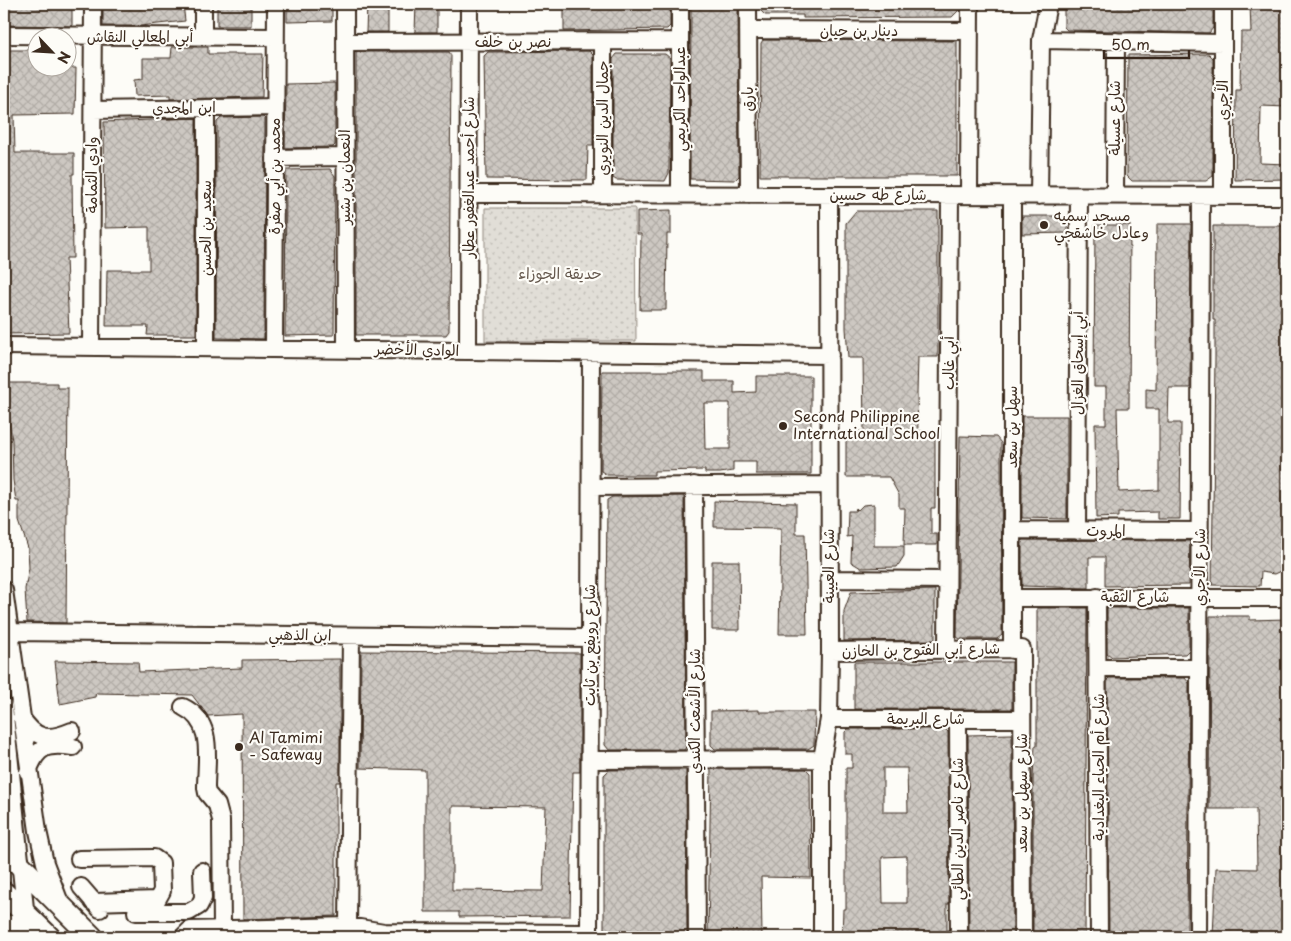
<svg xmlns="http://www.w3.org/2000/svg" width="1291" height="941" viewBox="0 0 1291 941" font-family="'Playpen Sans','Playpen Sans Arabic',sans-serif">
<defs>
<pattern id="grass-dots" width="8" height="8" patternUnits="userSpaceOnUse" patternTransform="scale(1.25)"><rect width="8" height="8" fill="#e1ded7"/><path d="M2 2h.1M6 6h.1" fill="none" stroke="#c2bfb8" stroke-width="1.8" stroke-linecap="round"/></pattern>
<pattern id="building-cross-hatch" width="8" height="8" patternUnits="userSpaceOnUse" patternTransform="scale(1.25)"><rect width="8" height="8" fill="#cdc8c2"/><path d="M0 0l8 8M0 8l8-8" fill="none" stroke="#b1aca6"/></pattern>
</defs>
<rect width="100%" height="100%" fill="#fdfcf7"/>
<filter id="ink" filterUnits="userSpaceOnUse"><feTurbulence type="fractalNoise" baseFrequency=".02" numOctaves="2"/><feDisplacementMap in="SourceGraphic" scale="10" xChannelSelector="R" yChannelSelector="G"/><feConvolveMatrix kernelMatrix="1 2 1 2 8 2 1 2 1" color-interpolation-filters="sRGB"/></filter>
<g filter="url(#ink)">
<!-- grass -->
<path fill="url(#grass-dots)" stroke="#8e847a" d="M485,208H635L636,341H485Z"/>
<!-- building -->
<path fill="url(#building-cross-hatch)" stroke="#3b2a1e" fill-rule="evenodd" d="M4,4H72V26L4,25Z
M103,4H183L185,21L140,26H103Z
M217,4H251V26H217Z
M287,4H332V21L287,22Z
M367,4H388V32H366Z
M416,4H437V32H415Z
M564,4H670V26L667,29L564,31Z
M691,4H738L739,176L735,180L690,179Z
M760,4H958V11L952,17L803,18V15H765L760,10Z
M1064,4H1213V28L1209,33L1067,30L1064,27Z
M1250,4H1287V107L1261,106L1260,163L1287,164V179L1235,180L1236,90H1240L1241,32H1251Z
M763,40L957,41V176H760L761,43Z
M172,47H208V54H263L262,97L170,99V95L135,96L134,80L143,79V58H171Z
M4,50H38V68H76L75,114L14,115L15,153H74V174H72L73,258H66L69,333L4,334Z
M589,51L593,55V145H588L587,180L486,179L484,56L488,52Z
M356,52H449L451,55L449,331L446,335H356Z
M617,54H665L670,58L669,173L665,181L616,180L613,178V59Z
M1209,54L1213,58V176L1206,181H1132L1127,176L1128,55Z
M335,83V145L333,147L285,148L286,84Z
M263,117L265,119L264,339L216,338L217,122L221,118Z
M196,118V335H147L148,326H106L107,270H149V227L105,228L104,122Z
M330,169L335,176L334,335L285,336L286,170Z
M671,210V234H667L666,310H640L641,234H637V211Z
M856,211H938V357H918L917,394L918,431H935V508H931V534H937V545H904L905,508H899V495L889,477H846V432L864,431L863,358H848L846,328V223Z
M1022,216H1067V233L1022,234Z
M1157,224H1191L1190,388H1169L1168,423H1181L1180,519H1158V512L1118,513V517L1096,518L1095,424H1106V387H1094L1095,225H1130L1129,408H1117L1119,492L1159,490V409H1146V389L1156,390Z
M1213,226H1287V568L1274,574L1261,572L1260,586L1212,585L1215,358V320H1213Z
M602,371H704V381H734V393L756,392V376H811V474H756V462H733V471L720,473H705V470L654,471V475H607L601,471ZM704,403H730V449H705Z
M4,383H57V388H68L66,623L27,622L25,589L29,568L28,548L19,521V501H16L13,480L12,440L4,394Z
M1022,416H1067V519L1022,518Z
M960,436L996,437L1001,443L1002,635L997,639H960L957,637Z
M684,496L686,747L684,750H609L605,745L607,500L612,497Z
M714,501L796,503V534H805L807,634H779L781,528L714,527Z
M874,504V546H904V556L897,567L861,568L851,562L852,536L847,537L848,511H855L856,508L858,510L863,505Z
M1022,540L1190,541L1189,585L1105,586V557H1089V588L1022,586Z
M712,561H739L740,630H712Z
M935,590V640L844,641V611L851,592Z
M1037,608H1087L1085,937H1033V776L1035,746H1037Z
M1107,608H1189V650L1185,654L1112,657L1107,653Z
M1210,616H1250V620L1287,619V937H1213L1216,868L1257,869L1256,809H1209Z
M361,651L580,653V772H573L570,916L459,917V912H425V770L360,768ZM452,806L546,807L543,891L452,890Z
M340,659V782H336V916L243,919L242,714L208,716L192,695L96,693L95,697L60,704L55,661L138,662L139,672L242,668V660Z
M854,662H1012V709H854Z
M1109,678H1185L1189,683L1187,937L1109,936L1107,680Z
M759,710V712H815L814,745L808,749H715L711,745V711Z
M848,729H945L948,732L949,904H947V933L945,937H842L843,909H846V768H852V754H845V732ZM883,768H907L908,812H883ZM907,856V903H883L882,857Z
M1012,734L1013,937H969L968,735Z
M711,769H806L810,773L811,878L761,877L762,937H710L708,934Z
M609,770H686L687,937H604V775Z"/>
<g fill="none" stroke-linecap="round" stroke-linejoin="round">
<!-- minor casing -->
<g stroke="#3b2a1e" stroke-width="20">
<path id="minor" d="M345,4L346,349
M748,4L749,195
M748,30L970,31
M4,35L275,37
M203,36V4
M1041,40L1223,43
M345,42L680,41
M603,42V194
M206,108V348
M93,110L275,107
M275,158L345,157
M468,194L1287,196
M680,194V4
M969,195L970,4
M1115,195L1116,41
M1039,196L1041,40L1048,4
M1223,196V4
M4,346L830,355
M91,347L93,4
M274,349L276,4
M468,351L469,4
M694,485L697,937
M591,487L829,485
M1012,530L1200,531
M1077,531L1079,196
M829,579L947,580
M4,590L38,831L45,863L59,900
M1097,597L1099,937
M1012,598H1287
M9,632L590,638
M947,650L950,195
M1012,650V196
M830,651L1022,649L1023,937
M1099,668H1199
M4,706L28,937
M183,707C215,722 206,759 206,788L207,793L217,805L221,820L222,929
M21,717C36,740 48,741 72,731
M829,719H1022
M958,720L959,937
M590,760L822,759
M28,772C37,746 47,743 73,747
M79,859L154,858L161,863L162,891L157,900L93,902
M81,887L100,909
M136,912H189L199,906L203,898L202,871
M4,925L19,923
M348,926L351,636
M183,937L190,930L348,926L384,932L589,933
M589,937L591,352
M822,937V759L829,719L830,651L829,195
M1198,937L1201,196"/>
</g>
<!-- major casing -->
<g stroke="#3b2a1e" stroke-width="25">
<path id="major" d="M4,849L92,937
M4,893L49,937"/>
</g>
<!-- minor -->
<use href="#minor" stroke="#fdfcf7" stroke-width="16"/>
<!-- major -->
<use href="#major" stroke="#fdfcf7" stroke-width="21"/>
</g>
</g>
<!-- markers -->
<g fill="#3b2a1e" stroke="#fdfcf7" stroke-width="2">
<circle cx="1044" cy="225" r="5"/>
<circle cx="783" cy="426" r="5"/>
<circle cx="239" cy="747" r="5"/>
</g>
<g text-anchor="middle" stroke-width="4.5" stroke-linejoin="round" paint-order="stroke">
<!-- street labels -->
<g font-size="15" fill="#3b2a1e" stroke="#fdfcf7">
<text x="859" y="36">دينار بن حيان</text>
<text x="140" y="42">أبي المعالي النقاش</text>
<text x="513" y="47">نصر بن خلف</text>
<text transform="translate(680 99) rotate(-90)" y="5">عبدالواحد الكريمي</text>
<text transform="translate(748 99) rotate(-90)" y="5">بارق</text>
<text transform="translate(1223 100) rotate(-90)" y="5">الآجري</text>
<text transform="translate(184 108) rotate(-1)" y="5">ابن المجدي</text>
<text transform="translate(603 118) rotate(-90)" y="5">جمال الدين النويري</text>
<text transform="translate(1115 118) rotate(-90)" y="5">شارع عسيلة</text>
<text transform="translate(92 175) rotate(-90)" y="5">وادي الثمامة</text>
<text transform="translate(275 176) rotate(-90)" y="5">محمد بن أبي صفرة</text>
<text transform="translate(345 177) rotate(-90)" y="5">النعمان بن بشير</text>
<text transform="translate(469 177) rotate(-90)" y="5">شارع أحمد عبدالغفور عطار</text>
<text x="878" y="200">شارع طه حسين</text>
<text transform="translate(206 228) rotate(-90)" y="5">سعيد بن الحسن</text>
<text transform="translate(417 350) rotate(1)" y="5">الوادي الأخضر</text>
<text transform="translate(949 363) rotate(-90)" y="5">أبي غالب</text>
<text transform="translate(1078 363) rotate(-90)" y="5">أبي إسحاق الغزال</text>
<text transform="translate(1012 427) rotate(-90)" y="5">سهل بن سعد</text>
<text x="1106" y="536">المروت</text>
<text transform="translate(829 566) rotate(-90)" y="5">شارع العيينة</text>
<text transform="translate(1200 567) rotate(-90)" y="5">شارع الآجري</text>
<text x="1135" y="602">شارع الثقبة</text>
<text transform="translate(300 635) rotate(1)" y="5">ابن الذهبي</text>
<text transform="translate(590 645) rotate(-90)" y="5">شارع رويفع بن ثابت</text>
<text transform="translate(921 650) rotate(-1)" y="5">شارع أبي الفتوح بن الخازن</text>
<text transform="translate(695 711) rotate(-90)" y="5">شارع الأشعث الكندي</text>
<text x="926" y="724">شارع البريمة</text>
<text transform="translate(1099 767) rotate(-90)" y="5">شارع أم الحياء البغدادية</text>
<text transform="translate(1022 793) rotate(-90)" y="5">شارع سهل بن سعد</text>
<text transform="translate(958 829) rotate(-90)" y="5">شارع ناصر الدين الطائي</text>
</g>
<!-- poi labels -->
<g font-size="15" fill="#3b2a1e" stroke="#fdfcf7" text-anchor="start">
<text x="1054" y="221">مسجد سميه<tspan x="1054" dy="17">وعادل خاشقجي</tspan></text>
<text x="793" y="422">Second Philippine<tspan x="793" dy="17">International School</tspan></text>
<text x="249" y="743">Al Tamimi<tspan x="249" dy="17">- Safeway</tspan></text>
</g>
<!-- park labels -->
<g font-size="15" fill="#64574c" stroke="#fdfcf7">
<text x="560" y="279">حديقة الجوزاء</text>
</g>
</g>
<!-- margin -->
<rect width="1291" height="941" fill="none" stroke="#fdfcf7" stroke-width="20"/>
<rect x="10" y="10" width="1271" height="921" fill="none" stroke="#3b2a1e" stroke-width="2" filter="url(#ink)"/>
<!-- north arrow -->
<g transform="translate(52 52) rotate(115)"><circle r="24" fill="#fdfcf7" stroke="#afa8a0"/>
<path d="M0-4L9 19L0 12L-9 19Z" fill="#3b2a1e"/>
<text y="-8" font-size="14" font-weight="bold" text-anchor="middle" fill="#3b2a1e">N</text>
</g>
<!-- scale -->
<path d="M1104 50v8h85v-8" fill="none" stroke="#3b2a1e" stroke-width="2.5"/>
<text x="1111" y="50" font-size="15" fill="#3b2a1e" stroke="#fdfcf7" stroke-width="4" paint-order="stroke">50 m</text>
</svg>
